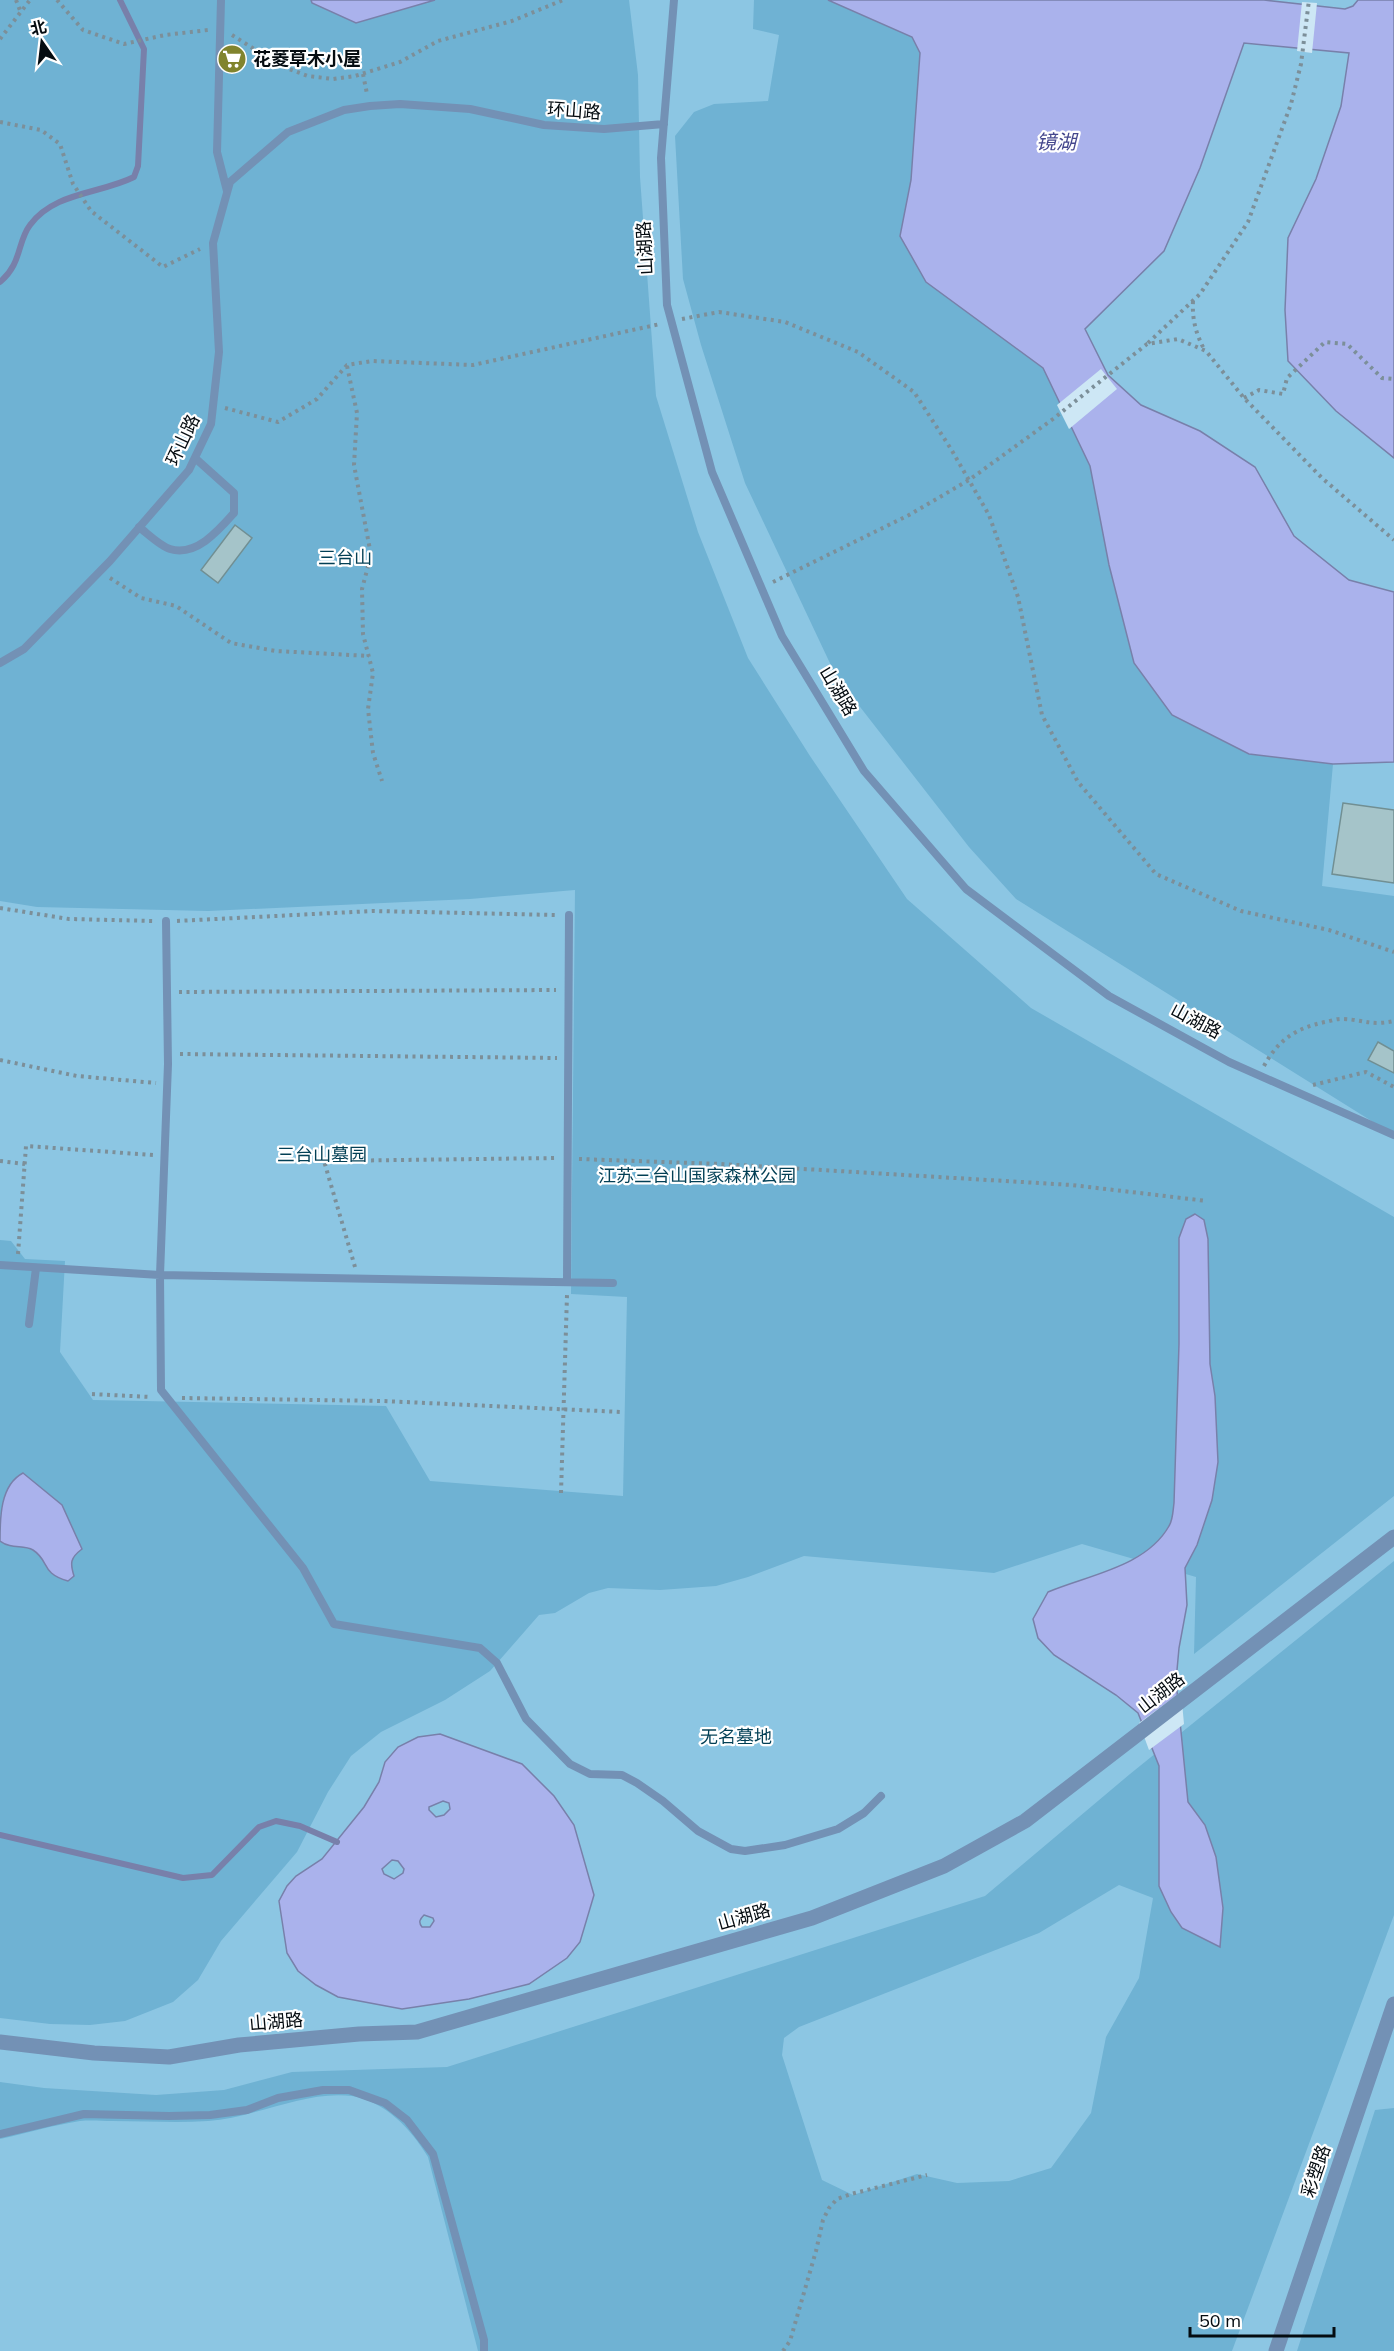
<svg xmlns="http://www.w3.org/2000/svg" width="1394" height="2351" viewBox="0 0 1394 2351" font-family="Mulish,'Noto Sans SC',sans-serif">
<rect width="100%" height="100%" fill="#cde7f5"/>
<!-- green -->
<path fill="#8cc6e3" d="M0,0H1394V2351H0Z"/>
<!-- forest -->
<path fill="#6fb2d3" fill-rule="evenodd" d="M0,0H311L312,3L356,23L435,0H629L638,75L640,177L656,396L698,532L748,658L810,756L907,899L1031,1008L1394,1217V1496L1194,1654L1196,1577L1082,1544L994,1573L804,1556L748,1577L716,1586L660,1590L608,1588L589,1593L555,1613L539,1615L490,1671L445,1700L381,1732L351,1756L328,1792L297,1852L221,1941L198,1980L173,2002L125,2021L90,2025L50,2024L0,2018V1240L11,1241L25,1259L65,1261L60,1352L93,1400L386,1406L430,1481L623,1496L627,1297L571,1294L575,890L470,899L208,911L37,907L0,901Z
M754,0H828L912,37L920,53L917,103L911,180L900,236L926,282L1043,368L1090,466L1109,565L1134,663L1172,715L1249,754L1333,764L1322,886L1394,896V1135L1016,899L969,847L836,676L745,483L701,345L683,279L675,136L694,112L714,104L768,101L779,35L753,29Z
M1394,1561V1915L1232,2351H478L428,2157C410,2128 386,2102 352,2096C305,2090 255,2118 208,2121C177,2123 144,2121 112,2121C102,2121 91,2120 80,2121C54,2125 27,2133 0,2139V2082L44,2088L156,2095L224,2090L292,2072L447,2067L985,1896L1130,1774ZM1119,1885L1153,1898L1139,1978L1106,2037L1091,2113L1051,2168L1009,2181L957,2183L917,2174L853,2195L822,2180L782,2055L784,2038L799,2027L1039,1933Z
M1394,2108V2351H1297L1375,2110Z"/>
<!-- water -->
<path fill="#aab2ec" stroke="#7880aa" stroke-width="1.5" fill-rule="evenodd" d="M311,0H435L356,23L312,3Z
M828,0H1264L1345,9L1353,6L1358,0H1394V458L1336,411L1288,361L1285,310L1288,238L1316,179L1341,106L1349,53L1244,43L1200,168L1164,251L1085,329L1108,375L1141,405L1200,431L1255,467L1294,536L1349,580L1394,592V762L1333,764L1249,754L1172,715L1134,663L1109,565L1090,466L1043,368L926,282L900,236L911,180L920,53L912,37Z
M1195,1214L1204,1220L1208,1239L1210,1364L1215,1396L1218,1462L1212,1500L1197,1545L1185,1568L1187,1605L1179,1648L1176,1681L1188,1802L1205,1825L1216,1857L1223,1908L1220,1947L1182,1928L1171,1912L1159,1886V1766L1138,1713L1116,1695L1054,1655L1038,1638L1033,1619L1048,1592C1088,1575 1146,1567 1169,1526C1173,1520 1173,1510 1174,1503L1179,1344V1238L1186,1219Z
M23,1473L62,1505L82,1549C70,1558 70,1563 74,1576L68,1581C40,1573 50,1561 33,1550C23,1544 12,1550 0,1541C0,1518 0,1485 23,1473Z
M440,1734L522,1764L554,1796L574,1825L594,1895L580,1942L567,1958L529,1984L469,1999L402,2009L338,1997L316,1985L298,1971L287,1953L279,1901L287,1886L296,1876L322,1859L364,1807L379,1782L385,1762L398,1747L418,1737ZM443,1801L449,1803L450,1809L444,1815L436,1817L429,1810V1807ZM392,1860L398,1861L404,1869L403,1873L394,1879L384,1874L382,1869ZM424,1915L433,1918L434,1921L430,1927H422C418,1922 420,1919 424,1915Z"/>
<!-- pier -->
<path fill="#cde7f5" d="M1302,2L1317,3L1312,53L1297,51Z
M1101,369L1117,389L1069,429L1057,405Z
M1181,1692L1184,1724L1149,1750L1139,1723Z"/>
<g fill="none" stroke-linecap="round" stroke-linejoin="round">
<!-- stream -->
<path stroke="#7880aa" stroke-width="6" d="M0,282C22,264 17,242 30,225C54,192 100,194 134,177L138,166L144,49L120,0
M0,1835L183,1878L212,1875L259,1827L276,1821L300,1826L337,1842"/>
</g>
<!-- building -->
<path fill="#a5c4c9" stroke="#718f93" stroke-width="1.5" d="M235,525L252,538L218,583L201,570Z
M1343,803L1394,810V883L1332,874Z
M1378,1042L1394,1051V1073L1368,1060Z"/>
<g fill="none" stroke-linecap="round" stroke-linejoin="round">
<!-- path -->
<path stroke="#7c8f99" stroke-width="4" stroke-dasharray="3 4.5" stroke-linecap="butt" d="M16,0L21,13
M57,0L83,30L124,44L165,35L208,30
M232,35L281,66L308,76L333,79L355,76L400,62L438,41L512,21L563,0
M0,39L30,0
M363,74L367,94
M0,122L41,130L60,144L73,184L91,211L163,267L200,249
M1193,301C1192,320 1196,334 1205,351
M682,319L719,312L785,322L858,352L914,392L951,449L989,515L1018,597L1042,715L1078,782L1156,874L1241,911L1329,930L1394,952
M1148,343L1200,294L1248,222L1291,104L1301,64L1309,0
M347,366L357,413L354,465L371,555L362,589L363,634L373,673L368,709L373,753L382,781
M1244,398L1259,390L1283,394L1287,378L1325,342L1347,344L1382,378L1394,379
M225,408L278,422L317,399L347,365L372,361L473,365L660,324
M110,578L141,598L176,606L231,643L276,651L369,656
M773,582L909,515L969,480L1053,419L1147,344L1178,339L1206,351L1244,398L1322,478L1394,540
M0,908L69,919L154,921
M177,921L373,911L556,915
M179,992L556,990
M180,1054L557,1058
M0,1060L77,1076L156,1083
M1264,1066C1278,1040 1296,1028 1325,1022C1331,1021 1338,1018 1344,1019C1365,1020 1371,1026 1394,1021
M1313,1085L1366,1072L1394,1087
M579,1159L721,1164L1072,1185L1207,1201
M0,1161L25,1164
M18,1254L26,1146L153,1155
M355,1267L324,1161L557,1158
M92,1394L151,1397
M182,1398L383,1401L622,1412
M561,1493L567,1295
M783,2351L790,2341L816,2251L823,2220L829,2208L837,2199L851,2194L927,2175"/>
<!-- service -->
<path stroke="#7391b5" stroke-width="8" d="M221,0L217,152L227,191
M674,0L661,158L667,305L712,472L782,636L864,771L966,889L1109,996L1229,1062L1394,1135
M139,527C148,534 160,546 170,549C196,557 219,530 234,513V493L195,458
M0,663L24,649L110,561L189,470L211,424L219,352L213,243L230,182L288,132L344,110L370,106L400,104L470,109L544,125L604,129L664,124
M166,921L168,1064L160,1275L161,1390L303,1568L334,1624L480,1648L497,1663L526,1719L570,1764L590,1774L622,1775L637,1783L663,1801L698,1831L731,1849L745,1851L785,1845L838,1829L864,1813L881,1796
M0,1265L160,1275L613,1283
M567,1282L569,915
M29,1324L36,1268
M0,2134L84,2114L169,2116L210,2115L247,2110L278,2098L323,2090H349L385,2103L407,2120L433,2154L484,2340V2351"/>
<!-- minor -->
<path stroke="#7391b5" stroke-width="15" d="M0,2042L94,2053L169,2057L239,2045L359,2034L417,2032L812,1918L944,1866L1025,1821L1394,1537
M1276,2351L1394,2004"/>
</g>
<!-- icons -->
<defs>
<g id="supermarket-disc" transform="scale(1.5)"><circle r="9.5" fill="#81842e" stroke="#fff"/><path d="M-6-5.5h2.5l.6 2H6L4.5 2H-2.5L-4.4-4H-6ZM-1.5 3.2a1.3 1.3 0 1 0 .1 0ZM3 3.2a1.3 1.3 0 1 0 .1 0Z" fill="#fff"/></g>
</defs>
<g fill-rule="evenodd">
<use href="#supermarket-disc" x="232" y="59"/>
</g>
<g text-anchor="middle" stroke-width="4.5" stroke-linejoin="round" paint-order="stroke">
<!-- poi labels -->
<g font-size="18" font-weight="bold" fill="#050c11" stroke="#fff" text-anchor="start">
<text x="253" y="65">花菱草木小屋</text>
</g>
<!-- street labels -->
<g font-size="18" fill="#050c11" stroke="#fff">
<text transform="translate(574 111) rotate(4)" y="6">环山路</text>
<text transform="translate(645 248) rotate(-93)" y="6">山湖路</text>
<text transform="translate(183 440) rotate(-65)" y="6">环山路</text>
<text transform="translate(838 691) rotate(59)" y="6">山湖路</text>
<text transform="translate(1196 1021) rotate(28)" y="6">山湖路</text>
<text transform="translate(1161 1693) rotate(-38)" y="6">山湖路</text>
<text transform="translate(744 1917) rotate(-16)" y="6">山湖路</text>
<text transform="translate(276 2022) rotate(-5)" y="6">山湖路</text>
<text transform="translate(1316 2171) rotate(-71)" y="6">彩塑路</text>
</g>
<!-- park labels -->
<g font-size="18" fill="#023f55" stroke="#fff">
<text x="345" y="564">三台山</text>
<text x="322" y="1161">三台山墓园</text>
<text x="697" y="1182">江苏三台山国家森林公园</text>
<text x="736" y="1743">无名墓地</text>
</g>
<!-- water labels -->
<g font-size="20" font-style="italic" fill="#44478d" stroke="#fff">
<text x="1056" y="149">镜湖</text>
</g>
</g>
<!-- north arrow -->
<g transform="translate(42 42) rotate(346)" stroke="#ffffff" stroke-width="4.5" paint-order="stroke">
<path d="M0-4.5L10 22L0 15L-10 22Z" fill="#050c11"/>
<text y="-9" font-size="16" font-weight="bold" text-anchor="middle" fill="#050c11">北</text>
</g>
<!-- scale -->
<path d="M1190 2327v9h144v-9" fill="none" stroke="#050c11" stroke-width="3"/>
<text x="1199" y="2327" font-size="18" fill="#050c11" stroke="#ffffff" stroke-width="4.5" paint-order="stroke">50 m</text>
</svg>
